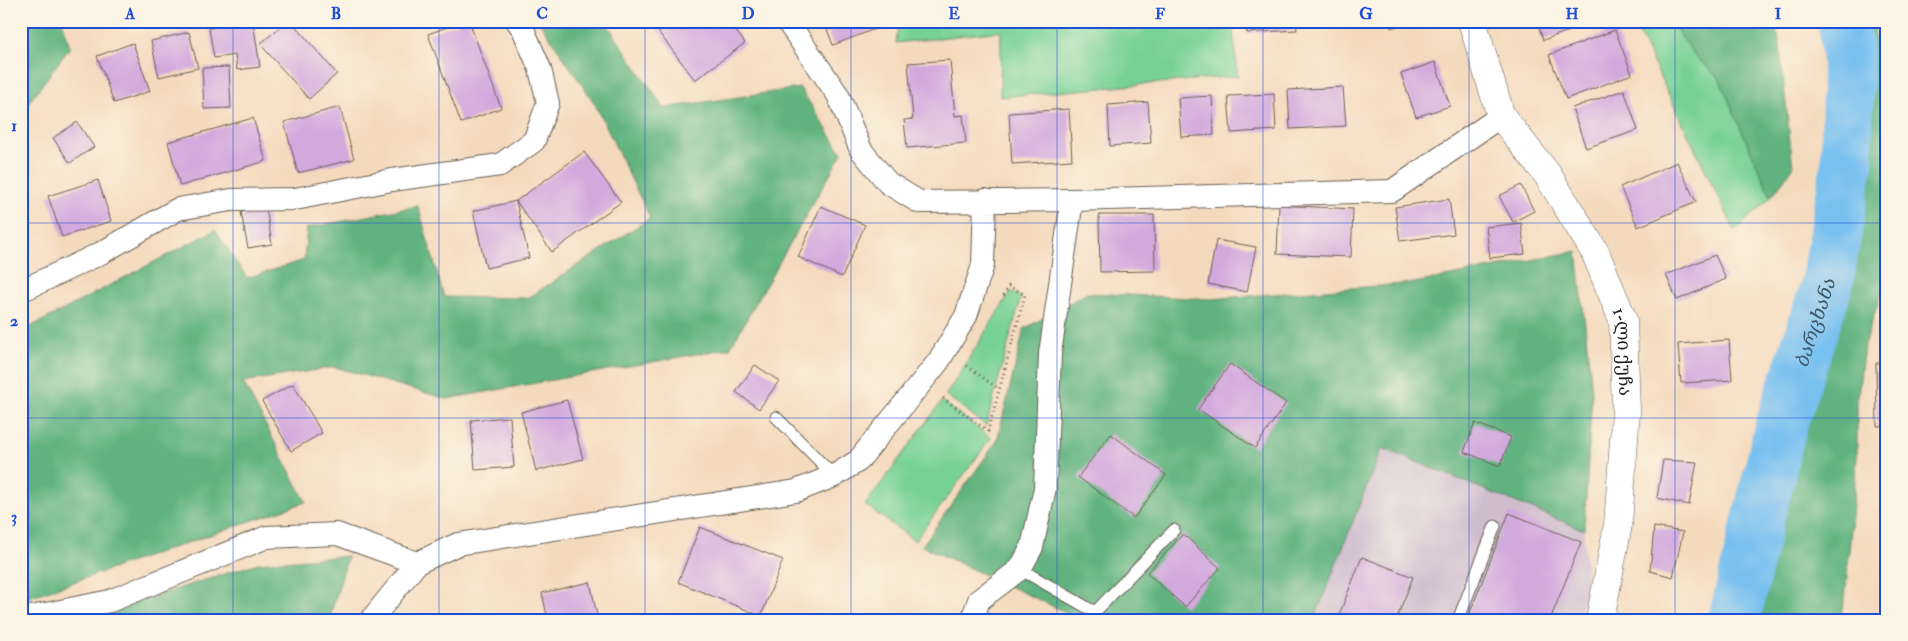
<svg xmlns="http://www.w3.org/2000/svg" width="1908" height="641" viewBox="0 0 1908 641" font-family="'IM FELL Double Pica','Noto Serif Georgian',serif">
<rect width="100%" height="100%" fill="#fcf5e5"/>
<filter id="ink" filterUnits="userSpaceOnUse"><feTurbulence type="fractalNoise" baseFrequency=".02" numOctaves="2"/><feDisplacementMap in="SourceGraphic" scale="10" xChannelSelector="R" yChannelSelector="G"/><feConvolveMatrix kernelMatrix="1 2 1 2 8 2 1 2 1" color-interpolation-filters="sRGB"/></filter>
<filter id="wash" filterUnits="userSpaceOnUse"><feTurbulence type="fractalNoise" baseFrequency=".0096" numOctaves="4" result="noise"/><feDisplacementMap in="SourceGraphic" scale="20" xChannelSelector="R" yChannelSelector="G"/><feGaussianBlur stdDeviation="1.12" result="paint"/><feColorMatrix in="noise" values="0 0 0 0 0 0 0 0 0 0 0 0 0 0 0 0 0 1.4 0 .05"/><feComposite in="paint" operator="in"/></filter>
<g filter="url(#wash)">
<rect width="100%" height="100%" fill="#f4dabd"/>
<!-- industrial -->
<path fill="#cfbdcf" d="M1381,448L1584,530L1587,591L1577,620H1314Z"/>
<!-- green -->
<path fill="#77d197" stroke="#4a765a" d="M899,21H1092L1093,25L1108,21H1232L1238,76L1000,97L1001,31L896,43Z
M1633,21H1674L1676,29L1697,58L1719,78L1771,197L1735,231Z
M1011,291L1021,297L986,426L946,395Z
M942,401L991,438L915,541L865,505Z"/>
<!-- forest -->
<path fill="#61b380" stroke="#3e684e" d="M21,21H62L70,47L21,113Z
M539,21H605L664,108L800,88L842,153L730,348L447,399L335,367L243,382L306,502L21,600V332L215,230L247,278L304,260L307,228L418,206L444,297L528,298L650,218L595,104Z
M1674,21H1773L1779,40L1793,168L1771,197L1719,78L1697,58L1676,29Z
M1851,21H1873L1880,71L1887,156V276L1864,345L1857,404V457L1845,599L1839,620H1760L1864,166Z
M1577,251L1592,391L1584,530L1382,448L1314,620H1083L922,546L997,441L1024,329L1087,293L1211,299L1415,283Z
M348,556L329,620H80L258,563Z"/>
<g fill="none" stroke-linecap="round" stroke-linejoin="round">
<!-- river -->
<path stroke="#77c0f0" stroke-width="52" id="s1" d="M1734,620L1781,425L1827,285L1847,164L1848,63L1844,21"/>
</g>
<g id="blocks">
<!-- building -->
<path fill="#d2a9dd" d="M253,21L260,67L237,70L235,55L214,58L209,28Z
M287,21H291L337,74L309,99L260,44Z
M464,21H469L501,108L461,123L428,34Z
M650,21H728L745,43L695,80Z
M824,21H890L891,23L833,45Z
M1247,21H1296L1297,30L1247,33Z
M1388,21H1409V22L1391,28Z
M1537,21H1591L1592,23L1543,40Z
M1615,30L1632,74L1566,99L1549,55Z
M189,32L198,68L159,77L151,41Z
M133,43L150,91L114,103L97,56Z
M950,60L955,116L963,115L966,143L907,148L904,120L913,119L908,63Z
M1435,62L1450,106L1416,117L1401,74Z
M229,67L231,108L204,109L202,68Z
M1343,87L1346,126L1290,129L1288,90Z
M1624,90L1638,130L1586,148L1572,108Z
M1274,94L1276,130L1231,133L1228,96Z
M1212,96L1214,135L1181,137L1178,98Z
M1148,102L1151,143L1110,146L1108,105Z
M340,107L354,159L298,173L284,122Z
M1069,109L1072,160L1012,164L1009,113Z
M253,118L266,161L180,186L168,142Z
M77,122L94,147L70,163L53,138Z
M584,152L621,202L552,252L516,201Z
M1677,162L1696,202L1638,227L1620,187Z
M98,180L111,221L62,237L48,196Z
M1521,185L1534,211L1513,222L1499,196Z
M1449,199L1454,234L1400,241L1395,207Z
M516,201L529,258L486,268L473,211Z
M1279,205L1353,209L1351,257L1277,254Z
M821,206L865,225L842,277L798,257Z
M266,208L272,244L248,248L241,212Z
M1099,215H1154L1155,271L1100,272Z
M1521,223L1525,254L1490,258L1486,227Z
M1216,240L1256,247L1247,292L1208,284Z
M1715,255L1726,279L1677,300L1666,275Z
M1729,340L1732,380L1681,383L1678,344Z
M1876,363H1887V426H1877Z
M1230,364L1286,403L1255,448L1198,409Z
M755,365L779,381L759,409L736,392Z
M293,384L322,433L291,451L262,401Z
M567,400L583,459L536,471L521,412Z
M510,417L514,467L475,470L471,420Z
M1475,423L1511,437L1500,466L1464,452Z
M1111,434L1166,475L1134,518L1078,477Z
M1663,460L1697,462L1689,505L1657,498Z
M1509,513L1581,542L1550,620H1467Z
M700,527L783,560L761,616L678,582Z
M1654,527L1683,532L1673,577L1650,571Z
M1183,534L1220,568L1185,607L1147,573Z
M1362,557L1413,577L1396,620H1337Z
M590,582L598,620H548L542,593Z
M984,614L1004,619V620H983Z"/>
</g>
</g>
<g filter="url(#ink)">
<use href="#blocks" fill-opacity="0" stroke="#685e54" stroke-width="1"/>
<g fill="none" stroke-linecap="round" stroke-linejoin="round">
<!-- lane casing -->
<g stroke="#685e54" stroke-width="13">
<path id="lane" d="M776,417L834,476
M1020,569L1095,612
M1093,620L1095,612L1174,530
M1458,620L1495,526"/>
</g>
<!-- street casing -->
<g stroke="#685e54" stroke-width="24">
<path id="street" d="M787,21L838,95L861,150L888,183L919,202L1072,200L1392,191L1501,116
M21,291L101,253L178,209L231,200L295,199L392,180L500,165L534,141L548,103L540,69L523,29L517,21
M21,619L110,601L267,537L337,534L417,563
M371,620L417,563L458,544L796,491L834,476L858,461L938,362L966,316L983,265L985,200
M972,620L979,600L1020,569L1032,547L1045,488L1050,354L1072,200"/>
</g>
<!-- secondary casing -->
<g stroke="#685e54" stroke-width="29">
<g id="secondary">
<path id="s2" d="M1472,21L1501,116L1547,174L1595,252L1623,320L1626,411L1618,525L1600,620"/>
</g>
</g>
<!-- path -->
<path stroke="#685e54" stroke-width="3" stroke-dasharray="1 4" stroke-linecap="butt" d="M967,366L999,389
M943,398L988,431L1025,295L1009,286L1002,298"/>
<!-- lane -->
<use href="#lane" stroke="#fff" stroke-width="11"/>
<!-- street -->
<use href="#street" stroke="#fff" stroke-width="22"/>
<!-- secondary -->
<use href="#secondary" stroke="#fff" stroke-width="28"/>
</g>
</g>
<!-- grid -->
<path fill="none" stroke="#1d4ed8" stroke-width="1" stroke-opacity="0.55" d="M233,21V620M439,21V620M645,21V620M851,21V620M1057,21V620M1263,21V620M1469,21V620M1675,21V620M21,223H1887M21,418H1887"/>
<g text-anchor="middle" stroke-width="5" stroke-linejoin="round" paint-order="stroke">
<!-- street labels -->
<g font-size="18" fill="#1c1c1c" stroke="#fcf5e5">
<text dy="6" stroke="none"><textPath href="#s2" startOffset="370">1-ლი ქუჩა</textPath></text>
</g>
<!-- water labels -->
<g font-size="19" font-style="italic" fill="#3c5566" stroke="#fcf5e5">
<text dy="7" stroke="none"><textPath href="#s1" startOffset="308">ბარცხანა</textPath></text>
</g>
</g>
<!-- margin -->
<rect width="1908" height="641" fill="none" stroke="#fcf5e5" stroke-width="55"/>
<rect x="28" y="28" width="1852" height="586" fill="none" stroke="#1d4ed8" stroke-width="2"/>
<g font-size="16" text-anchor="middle" font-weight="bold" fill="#1d4ed8">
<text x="130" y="19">A</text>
<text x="336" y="19">B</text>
<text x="542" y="19">C</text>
<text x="748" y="19">D</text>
<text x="954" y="19">E</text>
<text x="1160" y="19">F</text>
<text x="1366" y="19">G</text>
<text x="1572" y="19">H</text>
<text x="1778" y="19">I</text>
<text x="14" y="131">1</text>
<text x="14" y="326">2</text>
<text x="14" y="522">3</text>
</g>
</svg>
